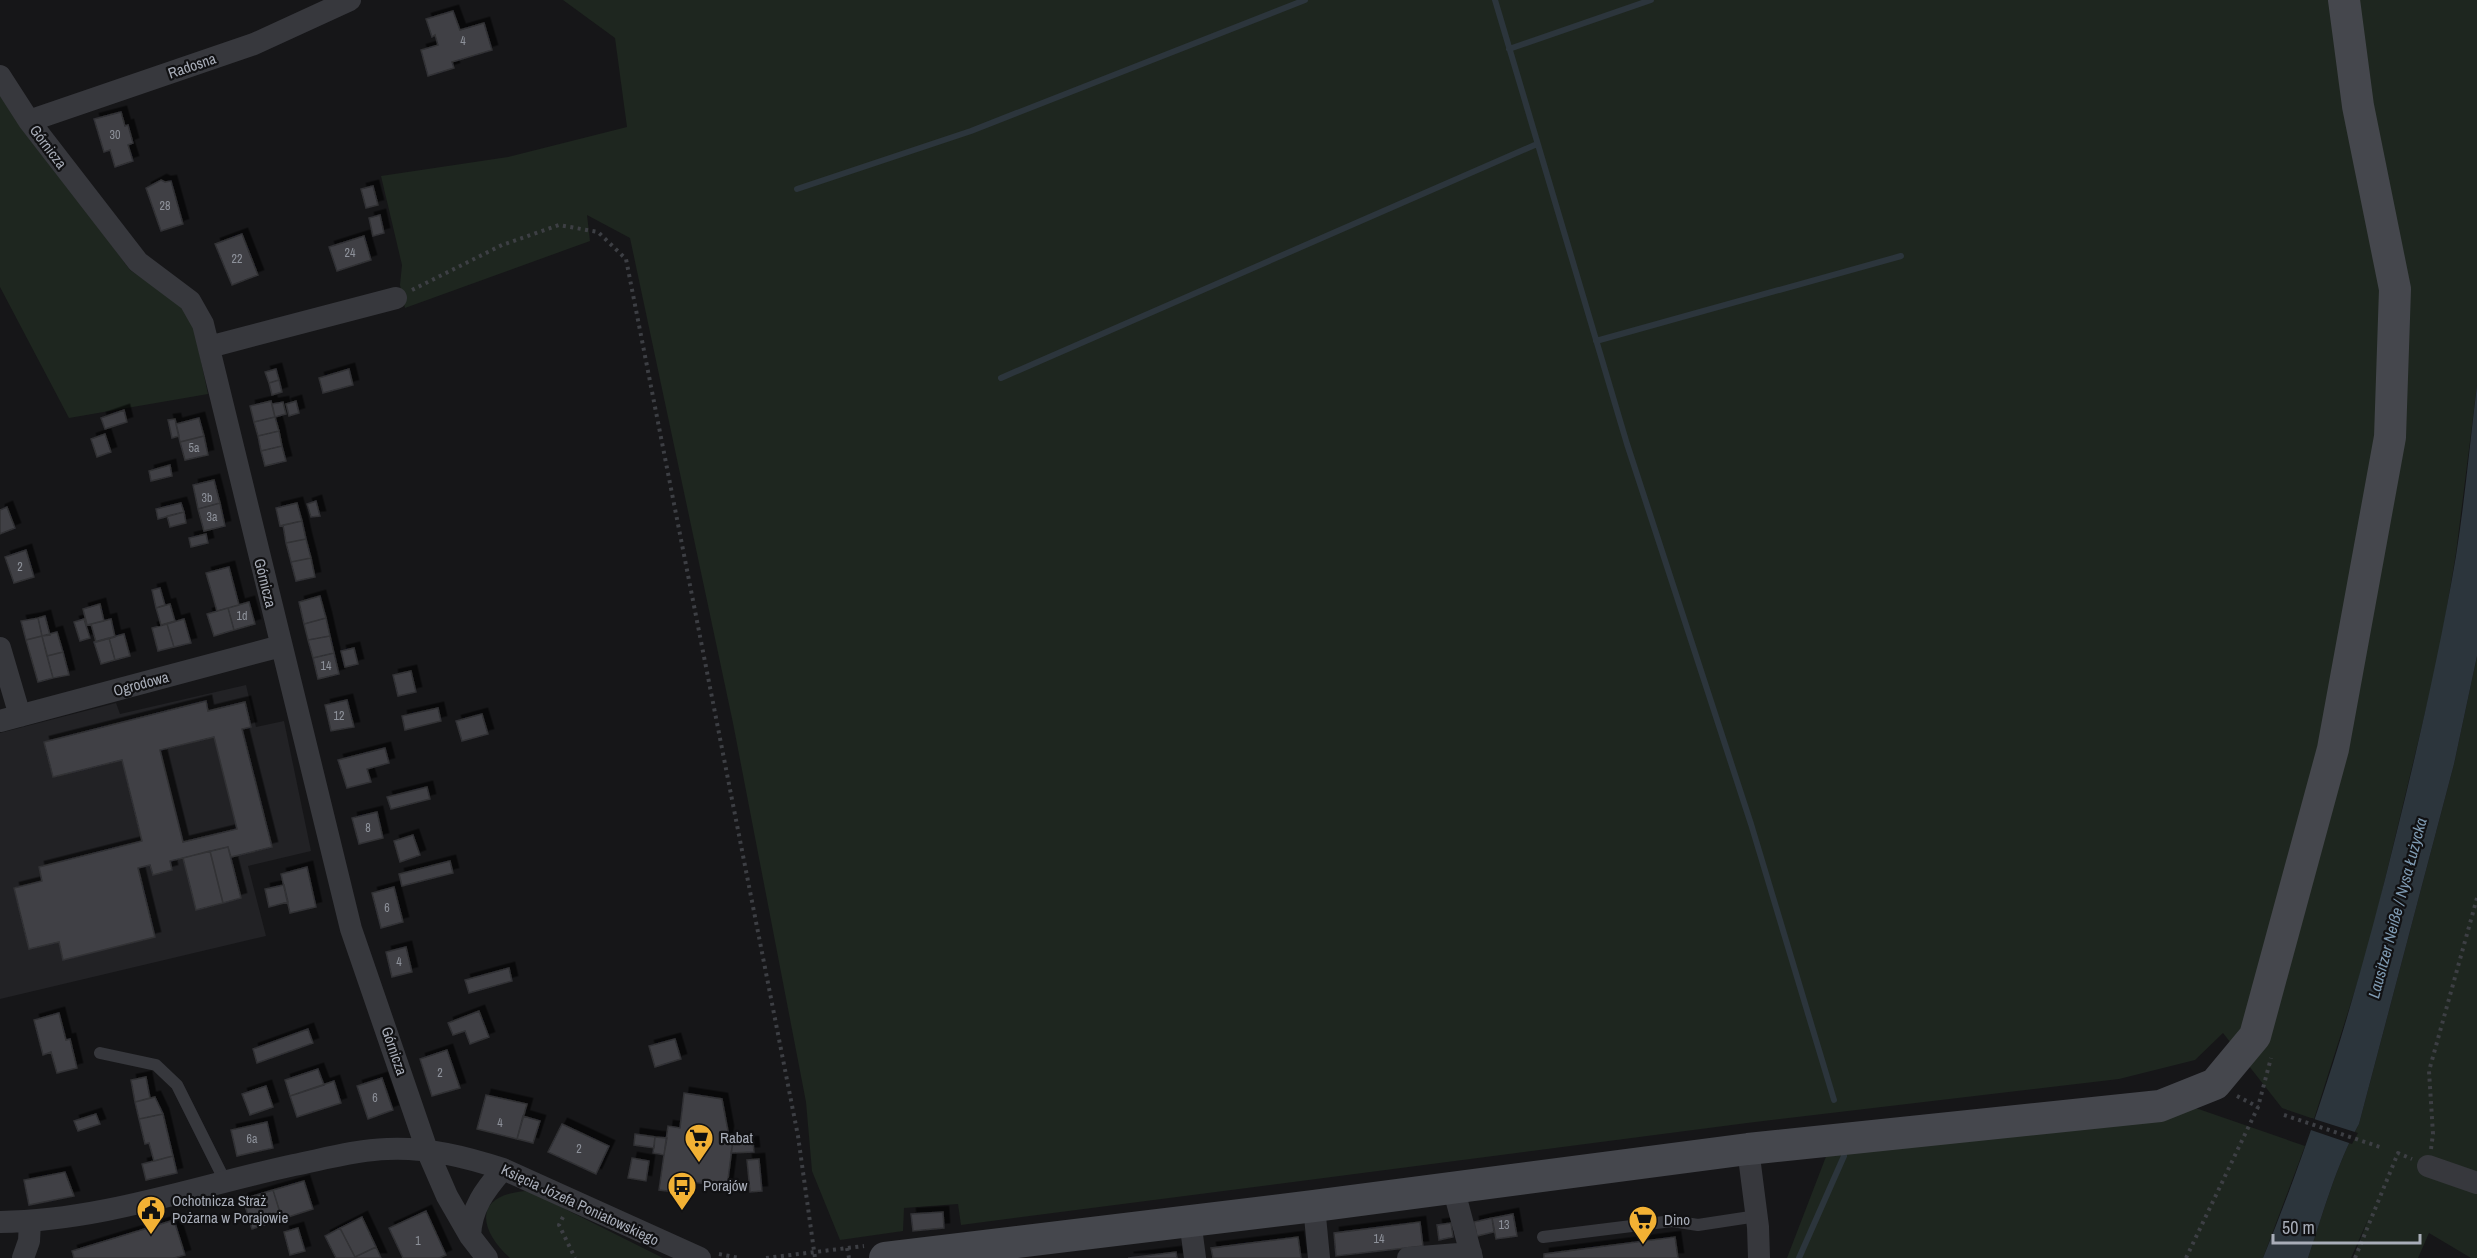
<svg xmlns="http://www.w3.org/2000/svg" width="2477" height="1258" viewBox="0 0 2477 1258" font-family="'Archivo Narrow',sans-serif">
<defs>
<filter id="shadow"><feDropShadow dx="5.5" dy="-5.5" stdDeviation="0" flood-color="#0009"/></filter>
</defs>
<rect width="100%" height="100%" fill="#161618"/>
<!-- built -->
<path fill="#222225" d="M246,685L256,727L284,721L311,851L248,866L266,936L0,999V733L116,703L120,714Z"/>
<!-- green -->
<path fill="#1e261f" d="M563,0H2477V385L2456,553L2439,655L2369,946L2314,1119L2282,1108L2223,1033L2195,1060L2119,1079L1747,1123L961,1225L958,1204L904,1208L903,1231L840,1240L812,1171L806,1102L733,723L630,238L587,215L590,241L405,308L400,285L402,265L381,176L508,157L627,127L615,38Z
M0,92L130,270L183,306L193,323L208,394L69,418L0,287Z
M2477,656V1258H2471L2429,1233L2418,1258H2353L2369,1217L2351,1258H2308C2323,1214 2336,1165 2359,1124L2454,764Z
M2187,1105L2305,1146L2263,1258H1787L1827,1154Z
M529,1191L663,1258H510C475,1226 476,1193 529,1191Z"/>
<!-- water -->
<path fill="#2c353c" d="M2477,385V656L2454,764L2359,1124C2336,1165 2323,1214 2308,1258H2263C2319,1121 2361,979 2396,835C2419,742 2440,650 2456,556C2465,499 2470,442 2477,385Z"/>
<!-- pier -->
<path fill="#161618" d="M2312,1118L2314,1119L2358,1133L2352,1144L2308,1129Z"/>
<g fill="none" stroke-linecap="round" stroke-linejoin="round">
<!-- stream -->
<path stroke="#2c353c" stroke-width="6" d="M1495,0L1627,444L1751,824L1834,1100
M1509,49L1651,0
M797,189L971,131L1305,0
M1596,341L1901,256
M1001,378L1537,144
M1799,1258L1844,1156"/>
</g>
<!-- building -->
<path fill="#404145" stroke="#303034" stroke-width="1.5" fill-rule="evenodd" filter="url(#shadow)" d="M453,11L460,30L484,23L492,50L452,62L454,68L428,76L421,50L438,45L435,35L432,37L426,19Z
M121,112L125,126L128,125L133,143L128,145L133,161L115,167L110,150L104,152L94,119Z
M161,180L165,182L171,181L183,224L161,231L146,188Z
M373,186L378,205L366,208L361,189Z
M380,215L384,233L373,236L369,218Z
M242,234L258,275L232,285L215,244Z
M364,236L371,260L337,271L329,247Z
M276,369L279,380L269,383L265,372Z
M349,369L353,385L323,393L319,378Z
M279,380L282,392L272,395L269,383Z
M271,401L275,417L254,422L250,406Z
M296,401L299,413L289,416L286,404Z
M283,402L286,414L275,417L272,404Z
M124,410L127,422L105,429L101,418Z
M275,417L279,431L258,436L254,422Z
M199,418L204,436L180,442L176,424Z
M175,419L179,436L172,438L168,420Z
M279,431L282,446L261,451L258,436Z
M105,434L111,452L97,457L91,439Z
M204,436L208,455L185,460L180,442Z
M282,446L286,461L265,466L261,451Z
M170,465L172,476L151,481L149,471Z
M214,480L220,503L198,509L193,485Z
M316,501L320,516L311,517L307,504Z
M181,503L184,512L158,519L156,509Z
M220,503L225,526L204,531L198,509Z
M297,503L302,521L280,526L276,508Z
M7,507L15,528L0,534V510Z
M184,512L186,523L170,527L167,516Z
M302,521L306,539L286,543L283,525Z
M206,534L208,543L191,547L189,538Z
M306,539L311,558L291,562L286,543Z
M26,550L34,577L14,583L5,557Z
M311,558L315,577L296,581L291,562Z
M229,567L239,605L217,611L206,573Z
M160,588L165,605L156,608L152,590Z
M320,596L326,618L304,624L299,602Z
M249,602L255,624L234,630L228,608Z
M100,604L104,621L87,625L83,609Z
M170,604L175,621L161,625L156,608Z
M228,608L234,630L214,636L207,614Z
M45,616L50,635L42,636L38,618Z
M38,618L42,636L26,640L21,621Z
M326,618L330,636L308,640L304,624Z
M84,619L90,638L80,641L74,622Z
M111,619L115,637L96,642L91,624Z
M184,619L191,643L174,647L167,624Z
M167,624L174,647L158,651L152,628Z
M57,632L63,652L47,656L42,636Z
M124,634L130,656L115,660L109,638Z
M42,636L53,678L38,682L26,640Z
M330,636L334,653L313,658L308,640Z
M109,638L115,660L101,664L94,642Z
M354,648L358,664L345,667L341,651Z
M63,652L69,675L53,678L47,656Z
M334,653L339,674L318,679L313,658Z
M411,671L416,692L398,696L393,675Z
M347,700L354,727L331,731L325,705Z
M206,701L208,711L245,702L251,727L242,729L272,847L231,857L228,847L170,861L172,870L153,875L150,865L138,868L155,937L63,960L59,942L29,949L14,888L42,881L39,867L142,841L122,760L53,777L44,742ZM214,737L237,829L183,842L160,750Z
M438,708L441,721L405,730L402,716Z
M482,714L488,734L462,741L456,721Z
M385,748L389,763L367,769L371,782L347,788L338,760Z
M427,787L430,799L391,809L387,797Z
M377,812L383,838L359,844L352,818Z
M413,835L420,855L400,862L394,841Z
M228,847L241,898L223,903L210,851Z
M210,851L223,903L196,910L183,858Z
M450,861L453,873L402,886L399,874Z
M307,867L316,907L290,913L281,874Z
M284,885L288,902L269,907L265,889Z
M394,887L403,922L381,928L372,893Z
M406,947L412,972L392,977L386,952Z
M509,968L512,981L469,993L465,980Z
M479,1011L489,1037L470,1044L465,1031L453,1035L448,1023Z
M59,1013L66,1040L70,1039L77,1068L57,1073L51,1052L43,1055L34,1020Z
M308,1029L313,1043L257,1063L253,1049Z
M675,1039L681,1059L655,1067L649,1046Z
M447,1050L460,1088L432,1096L420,1059Z
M318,1069L324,1085L290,1096L285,1080Z
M146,1077L150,1098L135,1102L131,1080Z
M382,1078L393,1110L368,1119L357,1086Z
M334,1081L341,1103L297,1117L290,1096Z
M266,1086L273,1107L250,1115L242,1094Z
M684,1093L722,1099L728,1131L727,1139L733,1140L727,1187L677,1180L675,1192L659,1190L668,1126L680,1128Z
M486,1095L527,1104L517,1139L477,1129Z
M155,1097L163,1114L139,1119L135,1102Z
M96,1114L100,1124L78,1131L74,1121Z
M163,1114L173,1156L154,1161L149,1143L145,1144L139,1119Z
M523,1116L540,1121L533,1143L517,1139Z
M267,1122L273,1148L237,1156L231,1130Z
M562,1124L609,1146L596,1174L548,1152Z
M635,1134L655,1137L654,1148L634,1145Z
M655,1137L667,1138L664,1155L653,1153Z
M753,1142L754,1152L731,1153L733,1143Z
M173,1156L177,1173L146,1180L142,1164Z
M632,1158L649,1161L646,1181L628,1178Z
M759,1159L762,1191L750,1192L747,1160Z
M65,1172L74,1196L29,1205L24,1180Z
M304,1181L313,1209L282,1219L273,1190Z
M273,1190L282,1219L252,1229L243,1199Z
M426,1211L446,1255L439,1258H403L389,1228Z
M943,1212L944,1228L913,1231L911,1214Z
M1513,1214L1517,1236L1496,1239L1492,1218Z
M362,1217L376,1247L355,1257L340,1228Z
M1492,1218L1494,1232L1477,1236L1474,1222Z
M174,1220L185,1255L174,1258H74L72,1251Z
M1420,1222L1423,1246L1336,1256L1334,1233Z
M1451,1223L1453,1237L1439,1240L1437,1225Z
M298,1228L305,1251L290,1255L284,1232Z
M340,1228L355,1257V1258H336L325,1236Z
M1298,1237L1301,1258H1213L1211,1248Z
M1675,1237L1678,1258H1544V1254Z
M376,1247L381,1258H355V1257Z
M1176,1252L1177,1258H1128Z"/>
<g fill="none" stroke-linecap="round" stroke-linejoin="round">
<!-- path -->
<path stroke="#3d3f44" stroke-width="4" stroke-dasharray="3 4.5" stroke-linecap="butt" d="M412,290L502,245L559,225L598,232L626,259L798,1136L815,1258
M2237,1096L2258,1107
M2284,1115L2383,1148
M2431,1149L2433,1134L2429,1071L2477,898
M563,1217L559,1225L575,1258
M847,1248L849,1258
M719,1254L739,1258
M766,1258L864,1246
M2186,1258L2258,1107L2271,1058
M2355,1258L2398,1153L2412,1159"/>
<!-- lane -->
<path stroke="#37383d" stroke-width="12" d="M100,1053L156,1065L177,1085L225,1181
M1543,1237L1672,1221L1698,1225L1757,1216"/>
<!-- street -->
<path stroke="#37383d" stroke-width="22" d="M0,76L29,121L138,262L190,301L203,324L351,929L427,1150L447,1196L470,1236L487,1258
M29,121L254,44L350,0
M209,347L396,298
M0,648L20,716
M0,721L281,646
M1748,1149L1758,1227L1759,1258
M2428,1166L2477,1183
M1453,1187L1472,1258
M1314,1206L1319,1258
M1190,1220L1195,1258
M0,1222C100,1221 197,1186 294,1165C324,1159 356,1150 387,1149C427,1147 466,1157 503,1169L700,1258
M470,1236C471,1208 485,1190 503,1169
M23,1258L29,1241L30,1222
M1408,1258L1471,1253"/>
<!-- secondary -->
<path stroke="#45474d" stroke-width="32" d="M885,1258L1314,1206L1748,1149L2160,1106L2215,1084L2255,1036L2333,749L2390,437L2395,289L2358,106L2344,0"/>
</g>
<!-- icons -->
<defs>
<g id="supermarket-pin" transform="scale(1.5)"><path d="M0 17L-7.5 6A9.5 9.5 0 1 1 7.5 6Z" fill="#f2b134" stroke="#111113"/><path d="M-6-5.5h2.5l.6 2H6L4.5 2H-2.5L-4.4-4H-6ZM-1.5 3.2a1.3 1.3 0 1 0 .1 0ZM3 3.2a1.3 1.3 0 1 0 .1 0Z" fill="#111"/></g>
<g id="bus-pin" transform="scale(1.5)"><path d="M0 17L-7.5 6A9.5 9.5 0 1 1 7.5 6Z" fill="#f2b134" stroke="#111113"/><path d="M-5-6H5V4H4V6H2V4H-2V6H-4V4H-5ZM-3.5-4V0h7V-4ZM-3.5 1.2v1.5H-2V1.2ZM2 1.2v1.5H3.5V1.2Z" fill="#111"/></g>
<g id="civic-pin" transform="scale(1.5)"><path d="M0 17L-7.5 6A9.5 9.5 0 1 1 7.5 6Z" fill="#f2b134" stroke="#111113"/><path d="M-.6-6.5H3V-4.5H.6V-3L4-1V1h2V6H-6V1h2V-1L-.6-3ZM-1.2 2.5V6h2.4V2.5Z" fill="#111"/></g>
</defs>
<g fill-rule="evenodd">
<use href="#supermarket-pin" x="699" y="1138"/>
<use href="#bus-pin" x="682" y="1186"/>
<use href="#civic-pin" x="151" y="1210"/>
<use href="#supermarket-pin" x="1643" y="1220"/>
</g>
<g text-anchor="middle" stroke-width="4.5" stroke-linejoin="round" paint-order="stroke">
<!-- number labels -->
<g font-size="12" fill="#8e929b">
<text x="463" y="45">4</text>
<text x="115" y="139">30</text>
<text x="165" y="210">28</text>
<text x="350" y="257">24</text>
<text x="237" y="263">22</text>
<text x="194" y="452">5a</text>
<text x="207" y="502">3b</text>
<text x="212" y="521">3a</text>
<text x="20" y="571">2</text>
<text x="242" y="620">1d</text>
<text x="326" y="670">14</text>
<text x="339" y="720">12</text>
<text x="368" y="832">8</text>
<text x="387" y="912">6</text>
<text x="399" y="966">4</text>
<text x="440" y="1077">2</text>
<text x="375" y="1102">6</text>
<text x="500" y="1127">4</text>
<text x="252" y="1143">6a</text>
<text x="579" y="1153">2</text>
<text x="1504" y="1229">13</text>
<text x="1379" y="1243">14</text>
<text x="418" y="1245">1</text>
</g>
<!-- street labels -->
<g font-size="15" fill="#a8adb8" stroke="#111113">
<text transform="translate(192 66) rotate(-19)" y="5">Radosna</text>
<text transform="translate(48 147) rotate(53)" y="5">Górnicza</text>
<text transform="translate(265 583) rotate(76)" y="5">Górnicza</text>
<text transform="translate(141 684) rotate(-15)" y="5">Ogrodowa</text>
<text transform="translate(394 1051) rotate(71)" y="5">Górnicza</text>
<text transform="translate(580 1205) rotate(25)" y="5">Księcia Józefa Poniatowskiego</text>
</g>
<!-- poi labels -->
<g font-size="15" fill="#a8adb8" stroke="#111113" text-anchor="start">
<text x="720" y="1143">Rabat</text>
<text x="703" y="1191">Porajów</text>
<text x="172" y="1206">Ochotnicza Straż<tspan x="172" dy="17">Pożarna w Porajowie</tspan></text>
<text x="1664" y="1225">Dino</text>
</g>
<!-- water labels -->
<g font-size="16" font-style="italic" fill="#7f9bb3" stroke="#111113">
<text transform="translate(2397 908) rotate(-75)" y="6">Lausitzer Neiße / Nysa Łużycka</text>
</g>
</g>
<!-- scale -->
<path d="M2273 1234v9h147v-9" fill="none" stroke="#a8adb8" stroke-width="3"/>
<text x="2282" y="1234" font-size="18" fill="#a8adb8" stroke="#111113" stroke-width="4.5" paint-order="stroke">50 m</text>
</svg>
